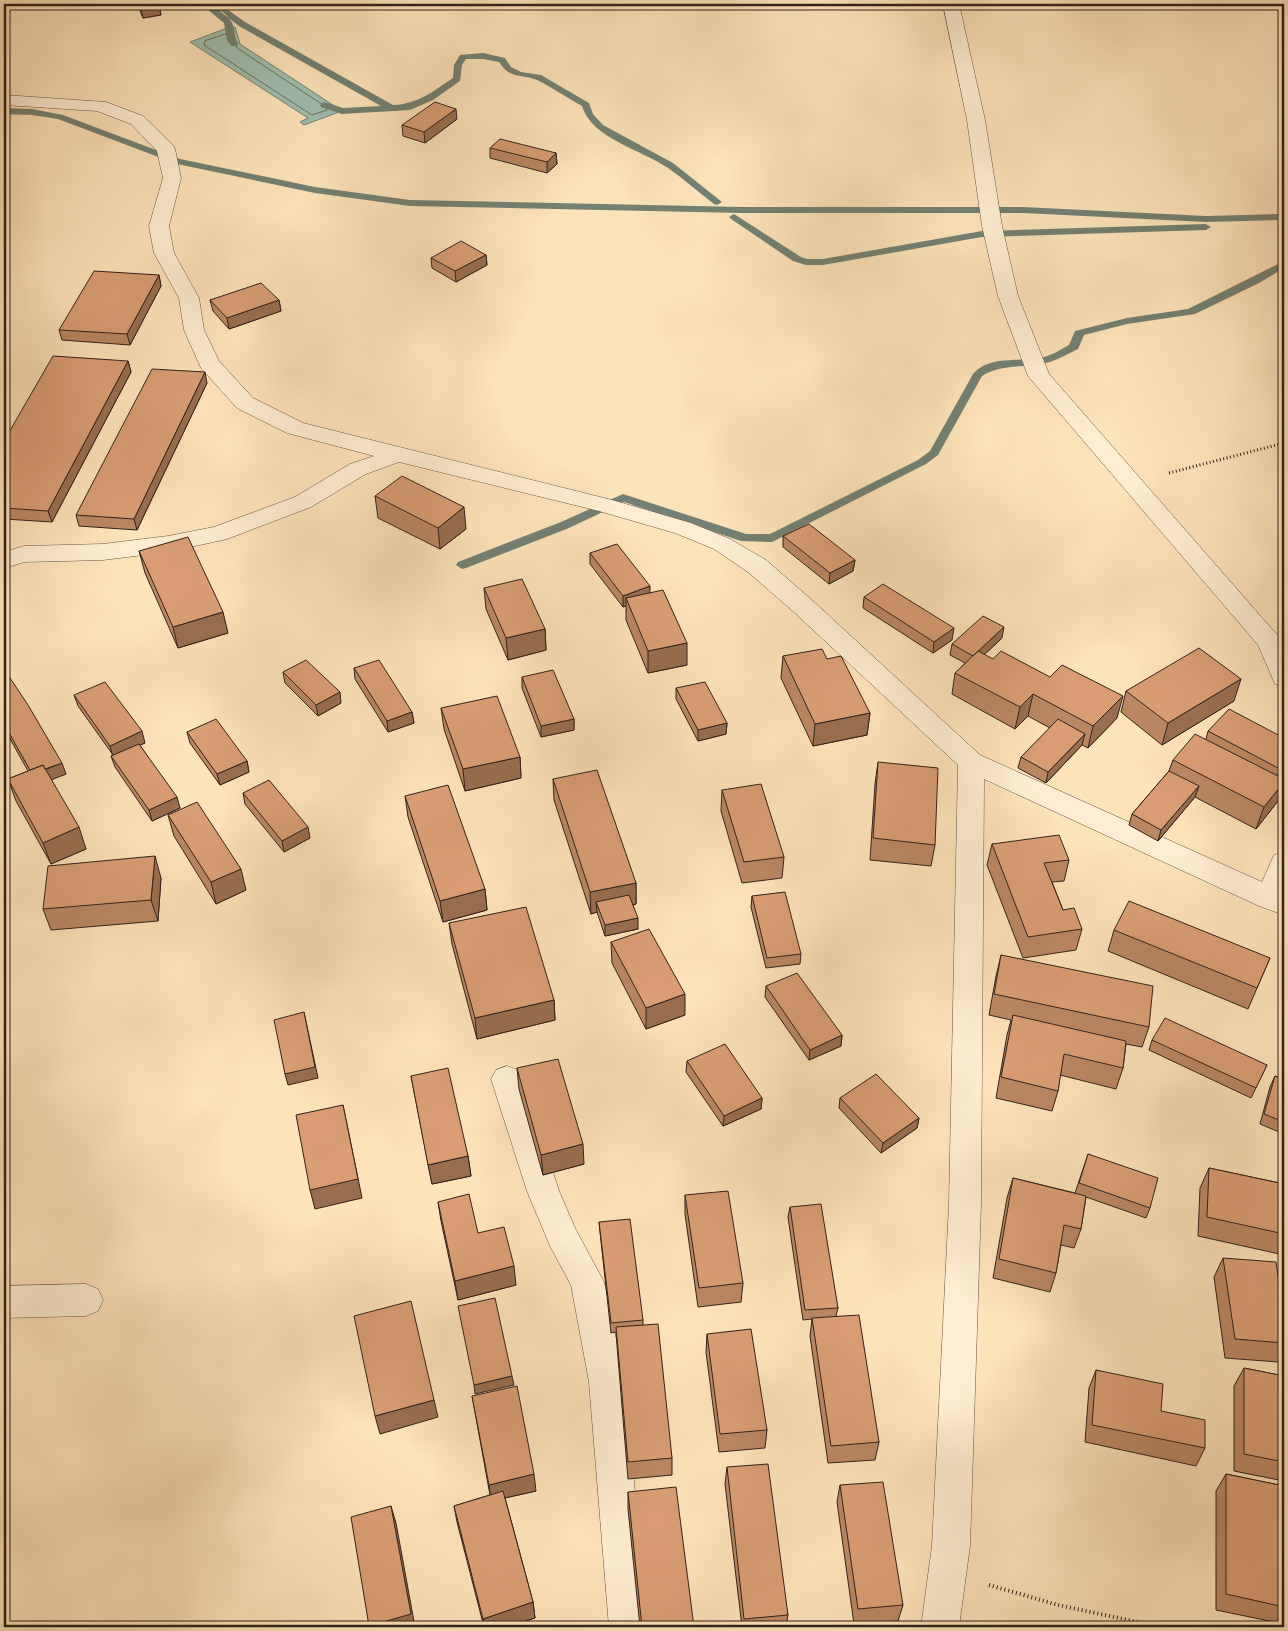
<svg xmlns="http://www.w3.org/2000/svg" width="1288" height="1631" viewBox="0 0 1288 1631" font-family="'IM FELL DW Pica',serif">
<rect width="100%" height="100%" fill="#fde3ba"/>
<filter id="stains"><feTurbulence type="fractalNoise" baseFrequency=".004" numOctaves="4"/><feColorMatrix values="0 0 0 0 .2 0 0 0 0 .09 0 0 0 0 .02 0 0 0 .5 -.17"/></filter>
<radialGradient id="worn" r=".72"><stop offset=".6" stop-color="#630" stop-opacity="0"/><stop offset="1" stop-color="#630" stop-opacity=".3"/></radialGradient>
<!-- water -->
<path fill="#9fbeae" stroke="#738073" d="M230,27H235L240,44L342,111L304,125L300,122L308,118L190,42Z"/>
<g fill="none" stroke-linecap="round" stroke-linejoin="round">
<!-- shore -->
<path stroke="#687064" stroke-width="1" d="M229,33L232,34L237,48L326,107L327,110L312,115L204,45L205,41Z"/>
<!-- stream -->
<path fill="#738073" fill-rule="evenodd" d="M201,4C211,3 226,12 231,21C236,28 233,37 238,44L237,46H231L227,40L224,23Z
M224,7L245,22L393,105C418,104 432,92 453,78L454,65L460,55L483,53L505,58L511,67L521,72L541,75L589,103L593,114L603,125L673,163L722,202L717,205L714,204C698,192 684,179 668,168C642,150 591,138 582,106C567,98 552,87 537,80C520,73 511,80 499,62L483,59H466L462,65L460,81L433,100L410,110L342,114L321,107L320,105L324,102L343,108L381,106L239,26L221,12V8Z
M4,108L32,109L63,115L180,159L315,187L410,200L742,207H1023L1206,216L1284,214V220L1206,222L1023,213H742L410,206L315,193L177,164L58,119L32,115L4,114Z
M734,214L801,257L807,259H823L982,231L1206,224L1211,227L1206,230L982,237L823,265H806L793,261L731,219L729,217Z
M1280,263L1284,265V268L1259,283L1195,314L1127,324L1084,335L1078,349C1066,355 1054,362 1041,364C1020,368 1001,364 982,376L938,455L926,464L772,542L741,541L624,502L569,528L466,568L462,569L456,565L458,562L561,522L623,494L746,534H770L918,460L930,451L973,374C989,355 1019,362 1040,358C1051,356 1060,350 1069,345L1075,331L1127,318L1188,309Z"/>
<!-- minor casing -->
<g stroke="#645242" stroke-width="1">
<path id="minor" d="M943,4H959L985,120L1002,226L1018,296L1049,374L1278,636L1284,648V687L1275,684L1258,645L1028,376L998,296L982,226L967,120Z
M4,95L106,102L143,116L173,145L175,149L181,178L169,226L174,253L199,298L204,330L219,361L253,398L303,423L612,500L691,523L730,539L766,560L813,601L980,755L1262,882L1274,855L1284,852V915L1259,906L984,779L981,1204L970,1546L959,1627H921L932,1546L949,1204L958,765L795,613L748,572L714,549L675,533L599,511L399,462L366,474L311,507L227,539L168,552L103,560L25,562L4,568V552L24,546L103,544L168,536L214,527L295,497L350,464L374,456L287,433L237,408L201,368L184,330L179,298L154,253L149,226L163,178L157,151L131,124L97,111L4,105Z
M507,1066L518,1070L523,1079L559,1191L575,1228L604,1282L625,1382L647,1627H609L589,1382L571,1285L550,1246L527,1191L491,1079L496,1070Z
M86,1284L98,1289L103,1300L98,1311L86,1316L4,1318V1286Z"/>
</g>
<!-- path-far1 -->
<path stroke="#31221a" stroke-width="3" stroke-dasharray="1 2.5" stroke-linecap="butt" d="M1169,473L1284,443"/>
<!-- path -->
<path stroke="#31221a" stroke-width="4" stroke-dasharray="1 3" stroke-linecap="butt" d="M989,1585L1058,1605L1161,1627"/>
<!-- minor -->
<use href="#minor" fill="#feedd2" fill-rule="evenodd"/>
</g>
<!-- wall -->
<path fill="#bb8763" stroke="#31221a" d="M137,4H159L161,15L143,18Z
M457,119L425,143L403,136L402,125Z
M490,148L556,153L557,164L547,173L490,158Z
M486,255L487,265L456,282L432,268L431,258Z
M159,275L161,286L130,345L62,340L59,330Z
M210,300H279L281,311L229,329L213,311Z
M128,361L131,372L52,522L4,519V441Z
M207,383L137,530L79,526L76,515Z
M375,496L466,529L440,549L378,518Z
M783,536L855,560L853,571L829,584L783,547Z
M139,551L228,633L178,648L145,573Z
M590,553L650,593L687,665L648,673L626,620V606L623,607L590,564Z
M484,588L545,629L546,650L508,660L486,609Z
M864,597L952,640L933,653L863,608Z
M1002,638L984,655L1117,718L1088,748L1082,745L1046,783L1018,768L1021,757L1050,728L1028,716L1015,729L952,694L955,673L965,663L950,655L952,644Z
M783,656L827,659L870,713L867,735L813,746L781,678Z
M354,668L412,712L414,723L388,732L355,679Z
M4,669L66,774L51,779L86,849L51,864L16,801L8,779L28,771L4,728Z
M283,672L341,703L318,716L285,683Z
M522,677L574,719V730L541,737L522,688Z
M676,688L727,723L726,734L698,741L676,699Z
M1126,691L1234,701L1162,745L1121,712Z
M74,695L145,743L140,745L180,808L152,821L115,767L111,756L113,755L78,706Z
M441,708L520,757L521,778L465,791L444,729Z
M1208,731L1284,738V777L1278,801L1256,829L1195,797L1158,841L1129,825L1132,814L1169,771L1173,760L1206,739Z
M187,732L247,761L249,772L220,785L190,743Z
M878,762L935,845L931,866L870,860L875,784Z
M553,779L636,883V904L633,905L638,929L605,936L597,912L591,914L554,800Z
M722,790L784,857L782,878L742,883L721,811Z
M243,793L310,838L284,852L245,804Z
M405,796L485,889L487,910L443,922L408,817Z
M168,815L246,890L216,904L174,836Z
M992,844L1069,860L1064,881L1052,882L1063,910L1082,929L1076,950L1023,958L987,865Z
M161,878L158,921L51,930L43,909Z
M752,896L801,954L800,964L766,968L751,907Z
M449,923L554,1000L555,1020L477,1039L452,944Z
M1114,930L1270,958L1248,1009L1108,951Z
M611,942L685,1015L646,1029L612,963Z
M1001,955L1149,1027L1142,1047L1126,1044L1123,1068L1116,1089L1060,1075L1058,1091L1052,1111L996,1098L1007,1035L1011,1020L989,1015L996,976Z
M766,986L842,1035L841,1046L809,1060L765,997Z
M1152,1040L1267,1065L1251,1098L1149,1050Z
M687,1061L762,1098L761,1109L723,1126L686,1072Z
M517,1068L584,1164L543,1175L519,1089Z
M411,1076L468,1156L471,1176L432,1184Z
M1275,1076L1284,1080V1134L1260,1124L1270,1087Z
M840,1098L919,1118L917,1128L881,1153L839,1108Z
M1088,1154L1150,1208L1146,1218L1086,1197L1081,1229L1074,1248L1061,1245L1056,1273L1050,1292L993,1278L1007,1198L1013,1178L1075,1193Z
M1209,1168L1284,1184V1255L1198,1236L1200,1188Z
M685,1195L743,1283L741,1302L698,1307L685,1214Z
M438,1202L478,1233L516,1285L458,1300L441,1221Z
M790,1207L838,1308L836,1316L879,1442L875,1460L828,1463L810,1336L812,1319L803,1320L788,1217Z
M599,1222L643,1320V1325L672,1458V1475L628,1479L617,1346L616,1332L611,1333L600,1232Z
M1223,1258L1284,1317V1351L1278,1362L1225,1358L1214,1277Z
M707,1334L767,1430L765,1448L719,1452L706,1352Z
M1244,1368L1284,1376V1481L1234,1471V1386Z
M1096,1370L1161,1411L1205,1448L1196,1466L1085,1442L1089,1388Z
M472,1396L536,1491L505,1498L533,1602L535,1618L506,1627H484L457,1522L454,1506L490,1495Z
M727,1467L788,1615L786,1627H742L725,1484Z
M1226,1474L1284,1486V1624L1216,1610V1491Z
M840,1485L903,1605L898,1621L854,1624L837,1502Z
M628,1492L694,1627H640L628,1509Z"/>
<!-- shaded-wall -->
<path fill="#996e50" stroke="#31221a" d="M159,6L161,15L143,18L141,8Z
M456,109L457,119L425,143L424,132Z
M556,153L557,164L547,173V162Z
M486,255L487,265L456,282L455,271Z
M159,275L161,286L130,345L127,334Z
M279,300L281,311L229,329L227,318Z
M128,361L131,372L52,522L48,511Z
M205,372L207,383L137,530L134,519Z
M464,507L466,529L440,549L438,528Z
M855,560L853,571L829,584L830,573Z
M650,586V597L626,598V606L623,607V596Z
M223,612L228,633L178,648L173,627Z
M1004,627L1002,638L971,667L973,656Z
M954,628L952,640L933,653L934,642Z
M545,629L546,650L508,660L506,638Z
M687,643V665L648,673V651Z
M1241,679L1234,701L1162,745L1168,723Z
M340,692L341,703L318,716L316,705Z
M1033,694L1028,716L1015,729L1020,707Z
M1123,696L1117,718L1088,748L1093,726Z
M412,712L414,723L388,732L387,721Z
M870,713L867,735L813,746L815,724Z
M574,719V730L541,737V726Z
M727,723L726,734L698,741V730Z
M142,731L145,743L113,757L110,746Z
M1085,734L1082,745L1046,783L1048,772Z
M520,757L521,778L465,791L463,769Z
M247,761L249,772L220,785L217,774Z
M62,763L66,774L36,786L32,775Z
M1284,765V777L1272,791L1280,769Z
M1284,782V785L1278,801L1256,829L1264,807Z
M1199,786L1195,797L1158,841L1161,830Z
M177,797L180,808L152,821L149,810Z
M79,827L86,849L51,864L43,843Z
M308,827L310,838L284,852L282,841Z
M155,856L161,878L158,921L151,900Z
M241,869L246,890L216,904L211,882Z
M636,883V904L600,912L596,902L597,912L591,914L590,892Z
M485,889L487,910L443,922L440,901Z
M638,918V929L605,936V925Z
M685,994V1015L646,1029V1008Z
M554,1000L555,1020L477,1039L475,1018Z
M304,1012L318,1078L288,1085L285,1074Z
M842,1035L841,1046L809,1060L810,1050Z
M762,1098L761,1109L723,1126L724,1116Z
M343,1105L362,1198L315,1209L310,1190Z
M919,1118L917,1128L881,1153L883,1143Z
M583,1144L584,1164L543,1175L541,1155Z
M468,1156L471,1176L432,1184L428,1165Z
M514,1266L516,1285L458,1300L455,1281Z
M512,1376L514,1385L475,1394L474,1385Z
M434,1400L438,1417L380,1434L375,1416Z
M534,1474L536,1491L491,1501L489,1485Z
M391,1506L396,1523L415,1627H370L369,1626Z
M533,1602L535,1618L506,1627H485L483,1619Z"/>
<!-- building -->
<path fill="#da9d73" stroke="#31221a" d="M139,4H159V6L141,8Z
M435,102L456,109L424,132L402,125Z
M500,139L556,153L547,162L490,148Z
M461,241L486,255L455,271L431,258Z
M94,271L159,275L127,334L59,330Z
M261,283L279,300L227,318L210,300Z
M53,356L128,361L48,511L4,508V441Z
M152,369L205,372L134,519L76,515Z
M402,476L464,507L438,528L375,496Z
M809,524L855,560L830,573L783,536Z
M188,537L223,612L173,627L139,551Z
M617,544L650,586L623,596L590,553Z
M522,579L545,629L506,638L484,588Z
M883,584L954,628L934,642L864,597Z
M663,590L687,643L648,651L626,598Z
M983,616L1004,627L973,656L952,644Z
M1199,648L1241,679L1168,723L1126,691Z
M822,649L827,659L841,656L870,713L815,724L783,656Z
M978,651L993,659L1001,651L1050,677L1062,665L1123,696L1093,726L1033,694L1020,707L955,673Z
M306,660L340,692L316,705L283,672Z
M379,660L412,712L387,721L354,668Z
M4,669L28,705L62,763L45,769L43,765L30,770L4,724Z
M553,670L574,719L541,726L522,677Z
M105,682L142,731L110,746L74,695Z
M705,682L727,723L698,730L676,688Z
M497,696L520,757L463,769L441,708Z
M1229,709L1284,738V765L1280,769L1208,731Z
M216,719L247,761L217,774L187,732Z
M1058,719L1085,734L1048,772L1021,757Z
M1195,734L1284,779V782L1264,807L1173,760Z
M139,744L177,797L149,810L111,756Z
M878,762L938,768L935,845L873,838Z
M43,765L79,827L43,843L8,779Z
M597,770L636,883L590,892L553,779Z
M1169,771L1199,786L1161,830L1132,814Z
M269,780L308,827L282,841L243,793Z
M761,784L784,857L744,862L722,790Z
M448,785L485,889L440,901L405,796Z
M197,802L241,869L211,882L168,815Z
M1059,835L1069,860L1044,863L1063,910L1074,908L1082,929L1028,937L992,844Z
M155,856L151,900L43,909L48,866Z
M785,892L801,954L767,958L752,896Z
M629,895L638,918L605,925L596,902Z
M1129,901L1270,958L1257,988L1114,930Z
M526,907L554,1000L475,1018L449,923Z
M649,929L685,994L646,1008L611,942Z
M1001,955L1153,986L1149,1027L994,994Z
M797,973L842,1035L810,1050L766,986Z
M304,1012L315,1067L285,1074L274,1020Z
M1013,1015L1126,1041L1123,1068L1064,1054L1058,1091L1001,1077Z
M1165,1018L1267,1065L1256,1088L1152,1040Z
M725,1044L762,1098L724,1116L687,1061Z
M558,1059L583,1144L541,1155L517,1068Z
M448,1068L468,1156L428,1165L411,1076Z
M876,1074L919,1118L883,1143L840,1098Z
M1275,1076L1284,1080V1122L1264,1114Z
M343,1105L358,1179L310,1190L296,1115Z
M1088,1154L1158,1178L1150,1208L1079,1183Z
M1209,1168L1284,1184V1234L1207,1217Z
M1013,1178L1086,1196L1081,1229L1064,1225L1056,1273L999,1259Z
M728,1191L743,1283L699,1288L685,1195Z
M469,1194L478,1233L504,1227L514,1266L455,1281L438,1202Z
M821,1204L838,1308L805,1310L790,1207Z
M630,1219L643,1320L611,1323L599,1222Z
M1223,1258L1276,1262L1284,1317V1343L1235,1339Z
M495,1298L512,1376L474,1385L458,1306Z
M411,1301L434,1400L375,1416L354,1316Z
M859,1315L879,1442L831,1446L812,1318Z
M658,1324L672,1458L628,1462L616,1327Z
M751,1329L767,1430L720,1434L707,1334Z
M1244,1368L1284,1376V1462L1244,1454Z
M1096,1370L1163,1384L1161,1411L1205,1420V1448L1092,1425Z
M517,1386L534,1474L489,1485L472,1396Z
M768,1464L788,1615L744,1619L727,1467Z
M1226,1474L1284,1486V1607L1226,1594Z
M883,1482L903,1605L858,1609L840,1485Z
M676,1487L694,1627H642L628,1492Z
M503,1491L533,1602L483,1619L454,1506Z
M391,1506L411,1614L369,1626L351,1517Z"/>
<!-- margin -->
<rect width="1288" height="1631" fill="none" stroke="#fde3ba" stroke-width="20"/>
<rect x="5" y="5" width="1278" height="1621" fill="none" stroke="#31221a" stroke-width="2.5"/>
<rect x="10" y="10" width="1268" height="1611" fill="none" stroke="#31221a"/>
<rect width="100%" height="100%" filter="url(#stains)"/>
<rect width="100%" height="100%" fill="url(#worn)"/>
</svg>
